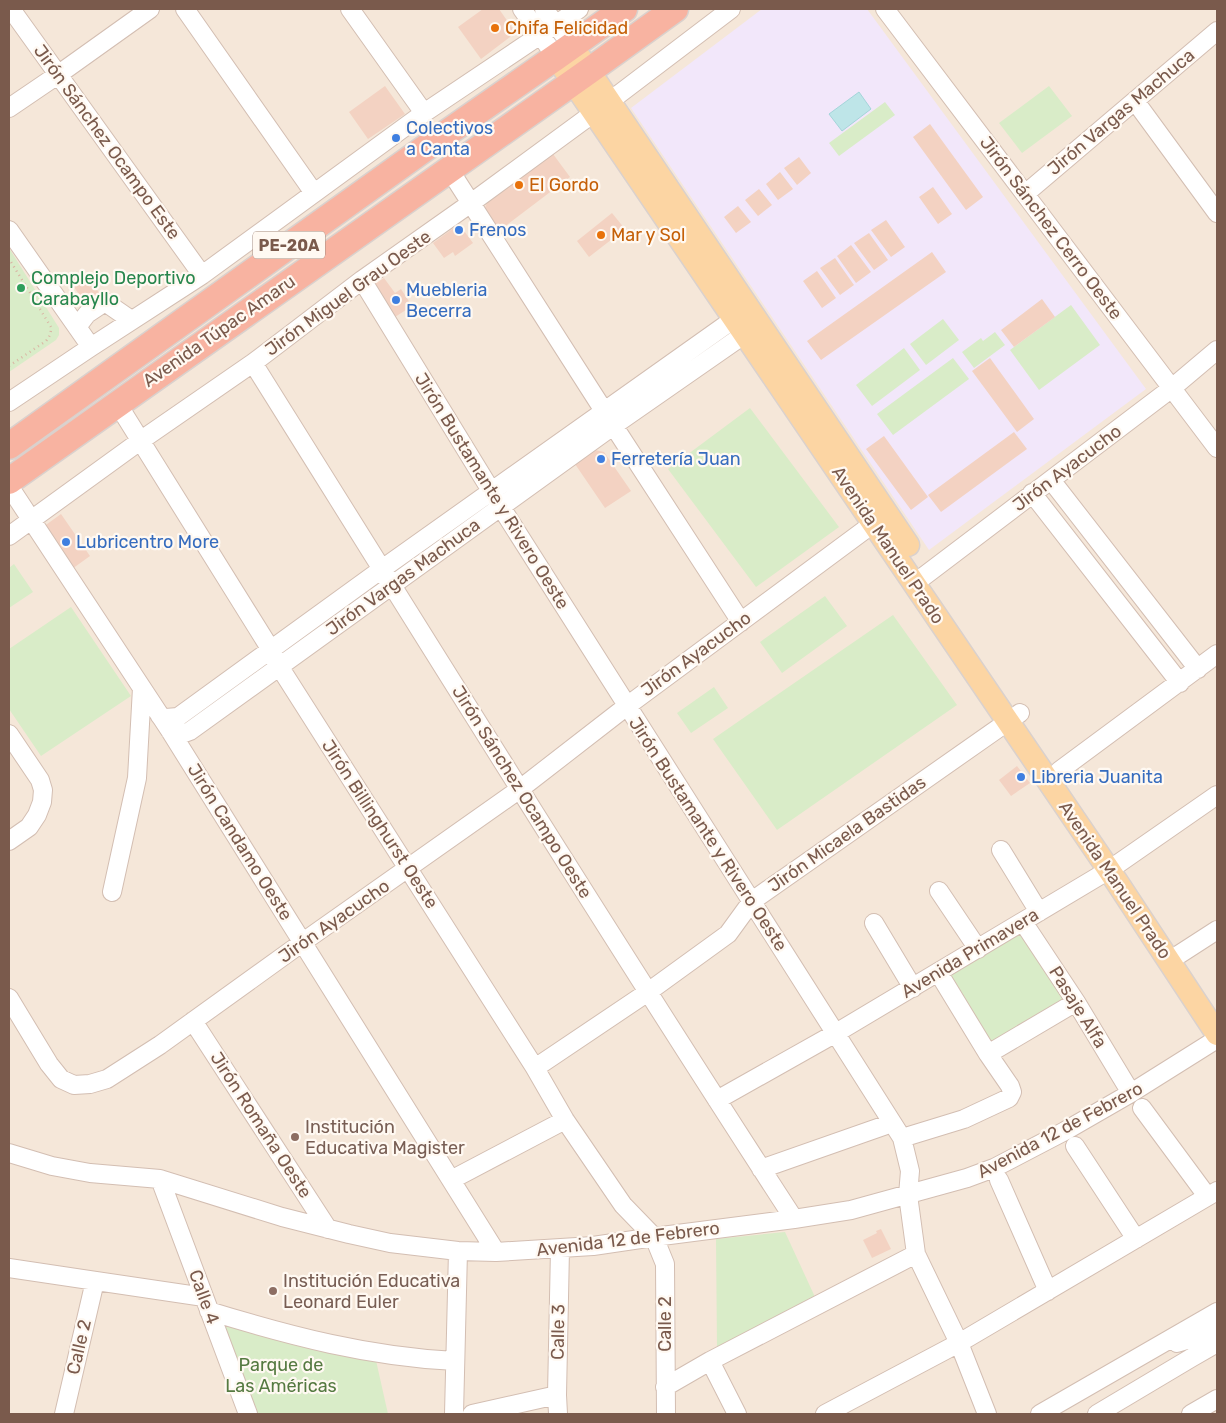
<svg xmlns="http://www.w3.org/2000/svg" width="1226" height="1423" viewBox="0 0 1226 1423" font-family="Rubik,sans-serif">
<rect width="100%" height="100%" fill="#fdf5eb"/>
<!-- residential -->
<path fill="#f5e7d9" d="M9,9H1217V1414H9Z"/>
<!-- education -->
<path fill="#f2e7fa" d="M762,9H867L1146,389L929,550L631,108Z"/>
<!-- green -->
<path fill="#d9ecc8" d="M1049,86L1072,116L1022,153L999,123Z
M885,102L895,115L839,156L829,143Z
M9,248L59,328V335L56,340L9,372Z
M1071,305L1100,345L1039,390L1010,350Z
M943,319L959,340L926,365L910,344Z
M995,332L1005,345L974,368L962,352L981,338L983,341Z
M904,348L920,370L872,406L856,385Z
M953,358L969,379L893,435L877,414Z
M750,408L839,527L756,587L668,469Z
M14,564L33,592L9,608V568Z
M825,596L847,626L782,673L760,642Z
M71,607L131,696L41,756L9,709V649Z
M893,615L957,705L777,830L713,739Z
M714,687L728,708L691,733L677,713Z
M1019,931L1065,999L988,1044L944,973Z
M785,1232L815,1297L717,1348L716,1239Z
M219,1319L375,1356L388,1414H254Z"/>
<!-- water -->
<path fill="#bee5e8" stroke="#a4d5da" d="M859,92L871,109L842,131L829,114Z"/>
<!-- building -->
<path fill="#f3d2c2" d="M483,9H499L513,29V33L510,37L481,59L458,27Z
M385,86L405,114L368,139L349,112Z
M930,124L983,197L966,210L913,137Z
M553,154L570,177L495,234L483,212L487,203Z
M799,157L811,173L797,185L784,168Z
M780,172L793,189L778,200L766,184Z
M933,187L952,214L938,224L919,197Z
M759,189L772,205L758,216L745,200Z
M738,206L751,222L736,233L724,217Z
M612,213L625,229L589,257L577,241Z
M886,220L905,247L891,257L871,230Z
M459,224L473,243L455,256L453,252L444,258L433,243Z
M869,233L888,260L874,270L854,243Z
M851,245L871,272L856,283L837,256Z
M932,252L946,272L821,360L807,341Z
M835,258L854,285L840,295L820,268Z
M83,271L103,298L90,308L69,281Z
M817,271L836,298L822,308L803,281Z
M384,278L395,293L401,289L412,306L395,317L373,285Z
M1042,299L1055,317L1014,347L1001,330Z
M990,358L1034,419L1017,432L972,371Z
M1014,432L1027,449L941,512L928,495Z
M884,436L928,497L911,510L866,449Z
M595,450L604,452L631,491L605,508L575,464Z
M61,514L90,556L72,569L43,527Z
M1017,766L1030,783L1011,796L999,780Z
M881,1229L891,1249L872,1258L863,1240L877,1233L876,1231Z"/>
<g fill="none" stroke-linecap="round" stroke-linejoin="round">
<!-- minor casing -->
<g stroke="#d3beb2" stroke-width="20">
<path id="minor" d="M11,9L202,275
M185,9L314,193
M350,9L424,113
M522,9L556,57
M544,9L563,34
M885,9L1217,448
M1135,101L1217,213
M9,108L59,74L150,9
M449,169L604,411L741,622
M1025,194L1217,31
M9,230L91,347
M362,280L501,507L902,1138L910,1171L908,1195L916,1254L959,1343L987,1414
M77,327L87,314L105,302L131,320
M253,363C432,649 610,936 794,1219
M9,402L91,347L202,275L424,113L579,9
M117,403L271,650L279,666L535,1068L565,1120L623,1205L654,1237L665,1264L666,1414
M1051,480L1198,669
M9,486L169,729L496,1252
M1032,493L1180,683
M9,536L140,441L253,363L362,280L471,203L610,101L731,9
M915,583L1172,388L1217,350
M160,716L166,718L178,717L382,569L744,312
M169,729C177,733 182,735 190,731L613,426L755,327
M9,734L40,780L43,790L42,802L37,815L29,827L9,841
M1059,771L1217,654
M1001,850L1039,912
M939,891L978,949
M112,892L137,778L142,688
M1023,922L1076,1002L1131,1093
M874,923L913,988
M1169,961L1217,930
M9,998L49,1064L61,1079L74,1085L90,1084L107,1079L160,1045L303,942L520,789L627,706L874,523
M193,1021L328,1229
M988,1054L1076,1002
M535,1068L648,992L728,934L752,901L1020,713
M717,1100L836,1033L1109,870L1217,795
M1142,1108L1207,1196
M902,1138L964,1119L1009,1098L1012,1092L1010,1086L988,1054L938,972
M1075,1146L1136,1239
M9,1153L52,1166L90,1173L160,1179L282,1217L349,1234L390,1243L458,1251L496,1252L593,1246L654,1237L794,1219L851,1210L967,1178L994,1168L1065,1131L1131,1093L1217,1039
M761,1169L892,1123
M160,1179L248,1414
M451,1180L565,1120
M999,1180L1048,1291
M9,1268L204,1297
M209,1311C290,1336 370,1357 455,1361
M1177,1343L1217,1331
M710,1361L737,1414
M665,1387L710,1361L916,1254
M64,1414L95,1281
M454,1414L458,1251
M472,1414L557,1395
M558,1414L557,1395L560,1249
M825,1414L959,1343L1217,1191
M1040,1414L1217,1312
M1097,1414L1191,1358L1217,1343
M1191,1414L1217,1399"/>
</g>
<!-- major casing -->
<g stroke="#dad1cd" stroke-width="25">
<path id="major" d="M572,46L908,545
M556,57L1109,870L1217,1034"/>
</g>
<!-- highway casing -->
<g stroke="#dad1cd" stroke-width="29">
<path id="highway" d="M9,446L431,144L556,57L624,9
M9,481L589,71L675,9"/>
</g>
<!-- path -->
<path stroke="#d9b5a4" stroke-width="2.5" stroke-dasharray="1 4" stroke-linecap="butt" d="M9,366L46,341C50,336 51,333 51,327L11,262"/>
<!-- minor -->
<use href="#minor" stroke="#fff" stroke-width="18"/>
<!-- major -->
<use href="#major" stroke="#fcd5a3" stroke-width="22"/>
<!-- highway -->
<use href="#highway" stroke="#f8b3a1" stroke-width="26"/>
</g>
<!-- markers -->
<g fill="#e8710a" stroke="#fff9f2" stroke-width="2">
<circle cx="495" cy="28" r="5"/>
<circle cx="519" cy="185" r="5"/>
<circle cx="601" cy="235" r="5"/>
</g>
<g fill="#3f7fe0" stroke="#fff9f2" stroke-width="2">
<circle cx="396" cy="138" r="5"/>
<circle cx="459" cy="230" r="5"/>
<circle cx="396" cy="300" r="5"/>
<circle cx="601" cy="459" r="5"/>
<circle cx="66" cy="542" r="5"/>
<circle cx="1021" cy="777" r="5"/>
</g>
<circle fill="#2e9e5b" stroke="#fff9f2" stroke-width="2" cx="21" cy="288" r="5"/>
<g fill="#8d6e63" stroke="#fff9f2" stroke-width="2">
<circle cx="295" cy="1137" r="5"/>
<circle cx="273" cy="1291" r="5"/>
</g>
<g text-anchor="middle" stroke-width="4.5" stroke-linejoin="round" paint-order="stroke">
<!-- shield labels -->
<rect fill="#fff9f2" stroke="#a28a7e" stroke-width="1" x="253" y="231.5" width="72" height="27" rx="4"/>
<g font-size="16" font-weight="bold" fill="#7a5a4c">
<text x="289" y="251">PE-20A</text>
</g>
<!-- food labels -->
<g font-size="18" fill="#c56008" stroke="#fff9f2" text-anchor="start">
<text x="505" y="34">Chifa Felicidad</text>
<text x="529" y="191">El Gordo</text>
<text x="611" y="241">Mar y Sol</text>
</g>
<!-- street labels -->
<g font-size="18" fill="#7a5a4c" stroke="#fff9f2">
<text transform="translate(1121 112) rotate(-40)" y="6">Jirón Vargas Machuca</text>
<text transform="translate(107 142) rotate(54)" y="6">Jirón Sánchez Ocampo Este</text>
<text transform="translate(1051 228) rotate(53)" y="6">Jirón Sánchez Cerro Oeste</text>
<text transform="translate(348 293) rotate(-36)" y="6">Jirón Miguel Grau Oeste</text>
<text transform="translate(219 331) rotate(-35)" y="6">Avenida Túpac Amaru</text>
<text transform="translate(1067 468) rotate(-37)" y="6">Jirón Ayacucho</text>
<text transform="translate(492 491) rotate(58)" y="6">Jirón Bustamante y Rivero Oeste</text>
<text transform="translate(888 545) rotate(56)" y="6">Avenida Manuel Prado</text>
<text transform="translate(403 577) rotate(-36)" y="6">Jirón Vargas Machuca</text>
<text transform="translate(696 654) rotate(-36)" y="6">Jirón Ayacucho</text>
<text transform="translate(522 792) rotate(58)" y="6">Jirón Sánchez Ocampo Oeste</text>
<text transform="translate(380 824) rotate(57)" y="6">Jirón Billinghurst Oeste</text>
<text transform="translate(708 834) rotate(57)" y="6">Jirón Bustamante y Rivero Oeste</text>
<text transform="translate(847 834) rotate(-35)" y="6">Jirón Micaela Bastidas</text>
<text transform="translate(240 842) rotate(58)" y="6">Jirón Candamo Oeste</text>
<text transform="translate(1115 880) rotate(56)" y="6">Avenida Manuel Prado</text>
<text transform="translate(334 921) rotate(-35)" y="6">Jirón Ayacucho</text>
<text transform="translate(970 953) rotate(-31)" y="6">Avenida Primavera</text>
<text transform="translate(1078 1007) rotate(58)" y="6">Pasaje Alfa</text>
<text transform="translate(261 1125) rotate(57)" y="6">Jirón Romaña Oeste</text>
<text transform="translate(1060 1130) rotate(-28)" y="6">Avenida 12 de Febrero</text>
<text transform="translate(628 1239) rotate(-7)" y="6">Avenida 12 de Febrero</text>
<text transform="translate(204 1297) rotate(70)" y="6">Calle 4</text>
<text transform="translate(665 1324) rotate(-90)" y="6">Calle 2</text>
<text transform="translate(558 1332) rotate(-89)" y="6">Calle 3</text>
<text transform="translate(79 1347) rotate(-77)" y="6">Calle 2</text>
</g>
<!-- shop labels -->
<g font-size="18" fill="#366cbe" stroke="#fff9f2" text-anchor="start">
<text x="406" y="134">Colectivos<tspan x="406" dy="21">a Canta</tspan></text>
<text x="469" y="236">Frenos</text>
<text x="406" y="296">Muebleria<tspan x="406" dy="21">Becerra</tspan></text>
<text x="611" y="465">Ferretería Juan</text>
<text x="76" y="548">Lubricentro More</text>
<text x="1031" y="783">Libreria Juanita</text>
</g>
<!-- leisure labels -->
<g font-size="18" fill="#27864d" stroke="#fff9f2" text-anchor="start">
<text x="31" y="284">Complejo Deportivo<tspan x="31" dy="21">Carabayllo</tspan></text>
</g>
<!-- education labels -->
<g font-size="18" fill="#785e54" stroke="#fff9f2" text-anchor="start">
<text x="305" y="1133">Institución<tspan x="305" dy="21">Educativa Magister</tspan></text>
<text x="283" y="1287">Institución Educativa<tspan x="283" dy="21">Leonard Euler</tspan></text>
</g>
<!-- park labels -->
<g font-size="18" fill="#557a41" stroke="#fff9f2">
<text x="281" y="1371">Parque de<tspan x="281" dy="21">Las Américas</tspan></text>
</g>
</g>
<!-- border -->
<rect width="1226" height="1423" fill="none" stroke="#7a5a4c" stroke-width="20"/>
</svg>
